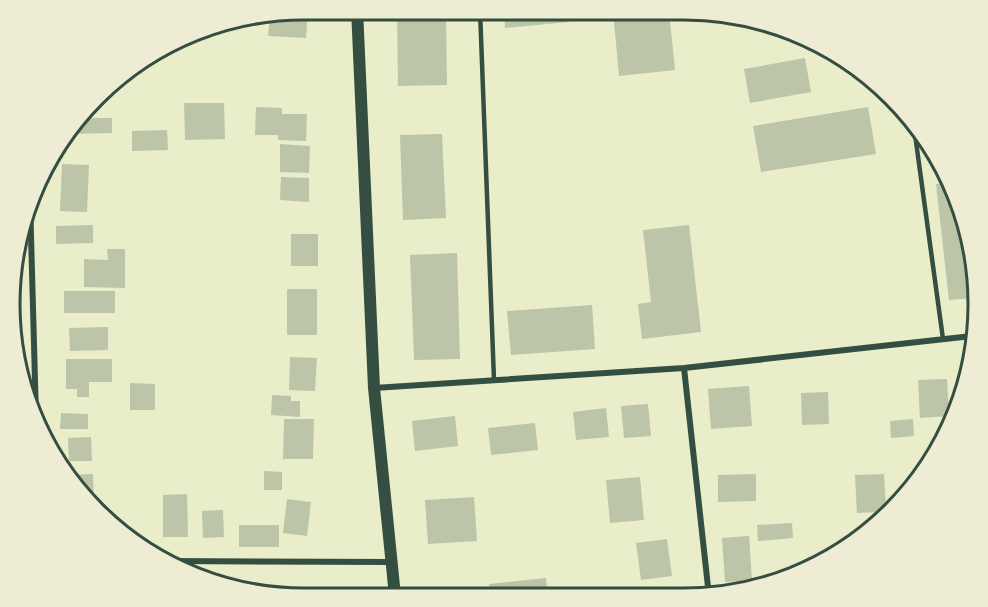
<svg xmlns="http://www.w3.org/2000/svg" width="988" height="607" viewBox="0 0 988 607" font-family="Montserrat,sans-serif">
<rect width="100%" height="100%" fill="#e9edc9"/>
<!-- building -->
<path fill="#bcc5a7" d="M308,9L306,38L268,36L270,15Z
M397,10H457V14H446L447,85L398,86Z
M504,10L568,11L569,22L505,28Z
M613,11H669L675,70L619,76Z
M805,58L811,92L750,103L744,69Z
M184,103H224L225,139L185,140Z
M90,106V118H112V133L65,134L70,124Z
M256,107L282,108V114H307L306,141L278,140V135H255Z
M868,107L876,154L761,172L753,126Z
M167,130L168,150L132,151V131Z
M442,134L446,218L403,220L400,135Z
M280,144L310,146L309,173L280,172Z
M62,164L89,165L87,212L60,211Z
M281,177L309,178V202L280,200Z
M949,183L977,265L974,298L949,300L936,184Z
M93,225V243L56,244V226Z
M689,225L701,332L642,339L638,304L651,302L643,230Z
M291,234H318V266H291Z
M107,249H125V288L84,287V259L108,260Z
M457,253L460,359L414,360L410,255Z
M287,289H317V335H287Z
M64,291H115V313H64Z
M592,305L595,349L511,355L507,311Z
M108,327V350L70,351L69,328Z
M290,357L317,358L315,391L289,390Z
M66,359H112V382H89V397H77V389H66Z
M947,379L949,416L920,418L918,380Z
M130,383L155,384V410H130Z
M749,386L752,426L711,429L708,389Z
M828,392L829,424L802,425L801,393Z
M272,395L291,396V401H300V417L271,415Z
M648,404L651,436L624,438L621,406Z
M606,408L609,437L576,440L573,412Z
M61,413L88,414V429H60Z
M455,416L458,446L415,451L412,421Z
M284,419H314L313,459H283Z
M913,419L914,436L891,438L890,421Z
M535,423L538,450L491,455L488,428Z
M91,437L92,461H69L68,438Z
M264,471L282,472V490H264Z
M93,474L94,503H92L66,475Z
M756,474V501L718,502V475Z
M884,474L886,509L882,512L857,513L855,475Z
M640,477L644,520L610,523L606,480Z
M187,494L188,537H163V495Z
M474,497L477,541L428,544L425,500Z
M287,499L311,502L307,536L283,533Z
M223,510L224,537L203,538L202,511Z
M792,523L793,538L758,541L757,525Z
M239,525H279V547H239Z
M749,536L752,580L725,582L722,538Z
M667,539L672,576L641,580L636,543Z
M546,578L548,597L490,596L489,584Z"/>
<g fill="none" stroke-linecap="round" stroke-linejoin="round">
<!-- service -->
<path stroke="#344e41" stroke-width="4.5" d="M480,10L494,380
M914,127L943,339"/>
<!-- minor -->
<path stroke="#344e41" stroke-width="6" d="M30,199L36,417
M684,368L709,596
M374,388L684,368L972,336
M165,561L392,562"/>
<!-- secondary -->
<path stroke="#344e41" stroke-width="12" d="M357,9L374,388L395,596"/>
</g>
<!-- crop -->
<path d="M0 0H988V607H0ZM304 20H684A284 284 0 0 1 968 304V304A284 284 0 0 1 684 588H304A284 284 0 0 1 20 304V304A284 284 0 0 1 304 20Z" fill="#eeecd3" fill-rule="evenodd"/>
<path fill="none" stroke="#344e41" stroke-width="3" d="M304 20H684A284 284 0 0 1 968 304V304A284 284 0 0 1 684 588H304A284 284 0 0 1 20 304V304A284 284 0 0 1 304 20Z"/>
</svg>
